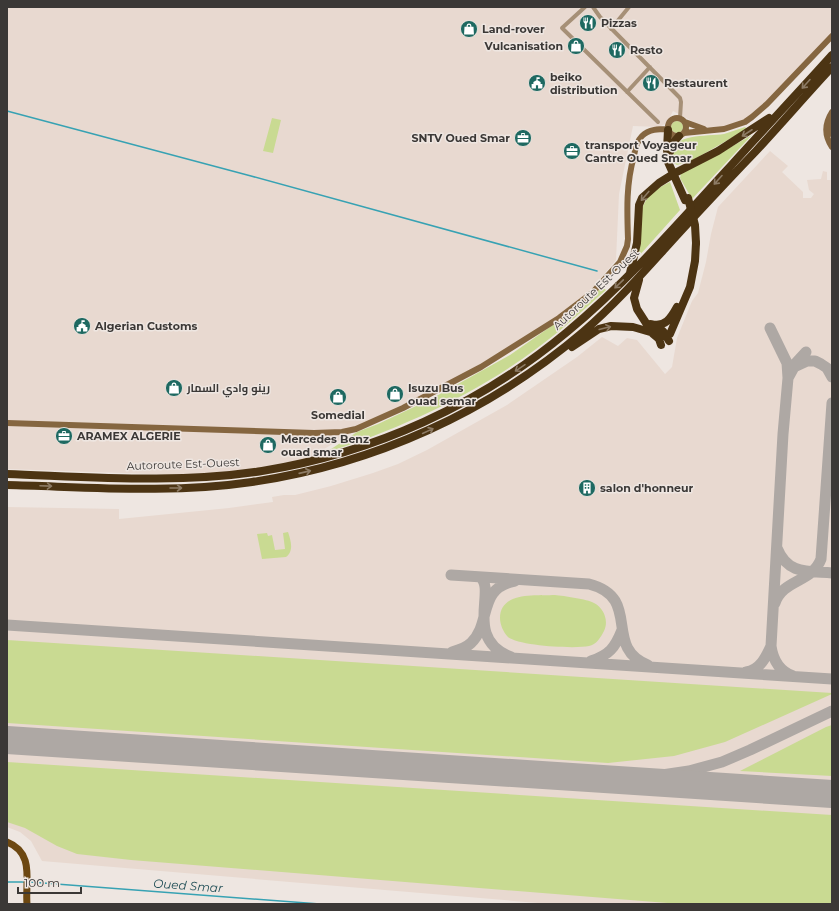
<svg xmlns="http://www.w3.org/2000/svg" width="839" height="911" viewBox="0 0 839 911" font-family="Montserrat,Cairo,sans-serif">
<rect width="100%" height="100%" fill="#eee6e1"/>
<!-- built -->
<path fill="#e8d9d0" d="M7,7H832V34L763,106L745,120L729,125L715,128L701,126L673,111L667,123L659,127L633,126L619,194L616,260L594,286L566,311L525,338L456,378L390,411L324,449L308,458L258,468L212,473L180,475L7,469Z
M770,151L788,166L782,172L803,192V198H811L814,194L809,190L807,180L821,179L823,171L827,172V180H832V904H550L42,861L31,841L20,832L7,827V507L119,509V519L229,508L273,502L272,497L284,495H295L331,486L373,473L398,464L427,450L507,405L577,357L602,337L618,346L627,338L637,340L665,374L672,367L677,338L692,301L698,293L706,262L711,234L718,207Z"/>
<!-- green -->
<path fill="#c9da92" d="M272,118L281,120L273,153L263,151Z
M671 127a6 6 0 1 1 12 0a6 6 0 1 1-12 0Z
M745,127L747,129L693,160L677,165L672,162C666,132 705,137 724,134C731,132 738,129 745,127Z
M752,135L692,199L680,178L681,173L722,152Z
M670,182L680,210L638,257C639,241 637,211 647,199C652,191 662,186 670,182Z
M602,287L606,290C583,310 561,331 536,349C473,396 399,429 325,453L357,432L378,424L431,399L510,355L560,320L592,296Z
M288,532C291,541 294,551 286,557L262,559L257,534L267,533L268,536L272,535L275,550L285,549L283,533Z
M555,595C564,596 587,599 594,603C604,608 609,621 604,631C601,637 596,645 589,646C575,649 519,646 508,637C503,632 500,624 500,618C500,591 537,596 555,595Z
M7,640L832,693V694L725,742L674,756L608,763L7,723Z
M832,725V776L740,771L826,727Z
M7,762L832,815V904H680L131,860L77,854L57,846L25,828L7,822Z"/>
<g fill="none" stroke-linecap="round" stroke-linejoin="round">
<!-- stream -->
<path stroke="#37a2b3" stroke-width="1.5" d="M7,111L251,176L597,271
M7,882H25
M30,882L320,904"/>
<!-- taxiway -->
<path stroke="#aea8a4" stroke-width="11" d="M770,328L787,363L788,378L794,365L806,352
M777,548C788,575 808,571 832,573
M451,575L589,584C643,598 602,647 648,665
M480,577C497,589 463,639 511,657
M775,603C783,579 812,583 821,559L832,403
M7,625L832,679
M452,652C459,650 466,648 471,643C492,623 477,588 515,581
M591,661C609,655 615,648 622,630
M746,672C760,670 766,657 771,646
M793,676C779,671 773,660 771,646L783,434L788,378L794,367L807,361H815L821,364L827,368L832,377
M598,779L628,780L689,771L722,762L750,750L832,711"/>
<!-- runway -->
<path stroke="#aea8a4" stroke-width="28" d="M7,740L832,794"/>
<!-- minor -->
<path stroke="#a69077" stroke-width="4" d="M585,7L562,28L658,122
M593,7L600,17L680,98L681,102L680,118
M611,29L629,7
M627,92L650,67"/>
<!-- secondary -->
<path stroke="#856640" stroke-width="6" d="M832,112C825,123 824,135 832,147
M668 127a9 9 0 1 1 18 0a9 9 0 1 1-18 0Z
M830,121V128L832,134
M685,122L704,129
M684,133L724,129L745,122L752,117L767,104L832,36
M7,423L314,433L342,432L356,429L403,408L481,367L559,318L592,293L620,262L627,246L628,239C627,210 626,184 634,156C635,149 637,141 642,136C649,129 659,129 668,129"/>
<!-- primary -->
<path stroke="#6d4812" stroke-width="7" d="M7,842C35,853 25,881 27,904"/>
<!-- motorway -->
<path stroke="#4c3413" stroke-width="8" d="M668,130L667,149L668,162L685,200
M670,152L673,143L679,136
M630,273L637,243L639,205L642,198L659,183L675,173L718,151L769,118
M639,280L634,298L637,309L646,323L663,331L669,341
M651,324C665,328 671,318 677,307
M653,334L659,339L661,345
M572,347L599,329L611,326L633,327L664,336L670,334L690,287L695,261L696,243
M7,474C92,477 178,484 262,471C374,453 481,404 567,332C625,284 675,227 726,171C761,132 797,94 832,55
M7,485C88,487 171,494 252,482C374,464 489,412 583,332C618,302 648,267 679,233C704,206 730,178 756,151C782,123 806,95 832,67"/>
<!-- motorway-bridge -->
<path stroke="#4c3413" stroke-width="8" d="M688,198L695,225L696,243"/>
</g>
<!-- one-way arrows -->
<defs><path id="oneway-shaft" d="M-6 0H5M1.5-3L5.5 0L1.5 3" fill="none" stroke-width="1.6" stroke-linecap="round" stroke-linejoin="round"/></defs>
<g stroke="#8d7b65">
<use href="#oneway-shaft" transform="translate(806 84) rotate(132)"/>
<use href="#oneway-shaft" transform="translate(747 133) rotate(147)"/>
<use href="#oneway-shaft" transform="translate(718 180) rotate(132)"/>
<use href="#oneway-shaft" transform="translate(645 196) rotate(130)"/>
<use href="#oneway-shaft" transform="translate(619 284) rotate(136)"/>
<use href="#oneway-shaft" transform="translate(605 328) rotate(-14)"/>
<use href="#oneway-shaft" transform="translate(520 368) rotate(146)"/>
<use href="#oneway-shaft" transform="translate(428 431) rotate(-25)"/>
<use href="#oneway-shaft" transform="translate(305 472) rotate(-13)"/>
<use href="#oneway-shaft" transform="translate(46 486) rotate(2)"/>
<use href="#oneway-shaft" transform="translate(176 488)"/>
</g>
<!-- icons -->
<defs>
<g id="restaurant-disc" transform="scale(0.9)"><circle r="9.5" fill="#1e6961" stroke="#eee6e1"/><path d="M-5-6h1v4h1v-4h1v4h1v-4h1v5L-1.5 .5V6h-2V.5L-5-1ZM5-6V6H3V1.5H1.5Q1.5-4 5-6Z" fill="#fff"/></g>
<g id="shop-disc" transform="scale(0.9)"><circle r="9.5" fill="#1e6961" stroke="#eee6e1"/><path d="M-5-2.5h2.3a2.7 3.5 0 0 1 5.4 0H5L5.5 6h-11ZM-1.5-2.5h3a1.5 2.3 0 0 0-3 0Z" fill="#fff"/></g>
<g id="civic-disc" transform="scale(0.9)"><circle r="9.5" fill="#1e6961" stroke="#eee6e1"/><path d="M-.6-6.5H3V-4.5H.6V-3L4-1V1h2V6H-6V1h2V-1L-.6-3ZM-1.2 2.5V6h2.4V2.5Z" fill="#fff"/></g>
<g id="office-disc" transform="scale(0.9)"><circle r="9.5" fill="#1e6961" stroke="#eee6e1"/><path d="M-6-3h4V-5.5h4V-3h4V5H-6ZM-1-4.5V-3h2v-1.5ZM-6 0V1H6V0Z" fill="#fff"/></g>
<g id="building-disc" transform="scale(0.9)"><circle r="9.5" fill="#1e6961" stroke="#eee6e1"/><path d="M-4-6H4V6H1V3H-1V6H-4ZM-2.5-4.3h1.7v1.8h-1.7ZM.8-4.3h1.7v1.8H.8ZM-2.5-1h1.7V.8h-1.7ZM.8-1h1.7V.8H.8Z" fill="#fff"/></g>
</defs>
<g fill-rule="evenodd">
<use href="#restaurant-disc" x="588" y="23"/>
<use href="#shop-disc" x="469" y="29"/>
<use href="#shop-disc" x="576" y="46"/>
<use href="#restaurant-disc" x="617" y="50"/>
<use href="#civic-disc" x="537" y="83"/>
<use href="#restaurant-disc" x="651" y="83"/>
<use href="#office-disc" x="523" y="138"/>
<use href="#office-disc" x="572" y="151"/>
<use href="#civic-disc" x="82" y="326"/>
<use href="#shop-disc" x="174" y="388"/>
<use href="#shop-disc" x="395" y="394"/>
<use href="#shop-disc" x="338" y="397"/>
<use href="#office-disc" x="64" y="436"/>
<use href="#shop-disc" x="268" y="445"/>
<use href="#building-disc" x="587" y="488"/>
</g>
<g text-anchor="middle" stroke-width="3" stroke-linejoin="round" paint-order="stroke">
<!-- poi labels -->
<g font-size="11" font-weight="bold" fill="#3b3836" stroke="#eee6e1" text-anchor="start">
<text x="601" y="27">Pizzas</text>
<text x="482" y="33">Land-rover</text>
<text x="563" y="50" text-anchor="end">Vulcanisation</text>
<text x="630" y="54">Resto</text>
<text x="550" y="81">beiko<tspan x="550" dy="13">distribution</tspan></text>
<text x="664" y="87">Restaurent</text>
<text x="510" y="142" text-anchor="end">SNTV Oued Smar</text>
<text x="585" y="149">transport Voyageur<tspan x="585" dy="13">Cantre Oued Smar</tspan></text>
<text x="95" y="330">Algerian Customs</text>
<text x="187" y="392">رينو وادي السمار</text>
<text x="408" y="392">Isuzu Bus<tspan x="408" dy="13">ouad semar</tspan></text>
<text x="338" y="419" text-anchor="middle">Somedial</text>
<text x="77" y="440">ARAMEX ALGERIE</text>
<text x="281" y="443">Mercedes Benz<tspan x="281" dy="13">ouad smar</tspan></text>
<text x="600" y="492">salon d'honneur</text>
</g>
<!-- street labels -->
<g font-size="11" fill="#3b3836" stroke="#eee6e1">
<text transform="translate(596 289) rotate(-43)" y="4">Autoroute Est-Ouest</text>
<text transform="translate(183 464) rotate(-2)" y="4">Autoroute Est-Ouest</text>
</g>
<!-- water labels -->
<g font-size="12" font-style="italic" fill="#235058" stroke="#eee6e1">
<text transform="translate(188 886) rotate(4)" y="4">Oued Smar</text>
</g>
</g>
<!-- border -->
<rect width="839" height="911" fill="none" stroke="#3b3836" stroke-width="16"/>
<!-- scale -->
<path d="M18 887v6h63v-6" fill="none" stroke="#3b3836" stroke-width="2"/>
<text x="24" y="887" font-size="12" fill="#3b3836" stroke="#eee6e1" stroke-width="3" paint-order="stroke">100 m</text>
</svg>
